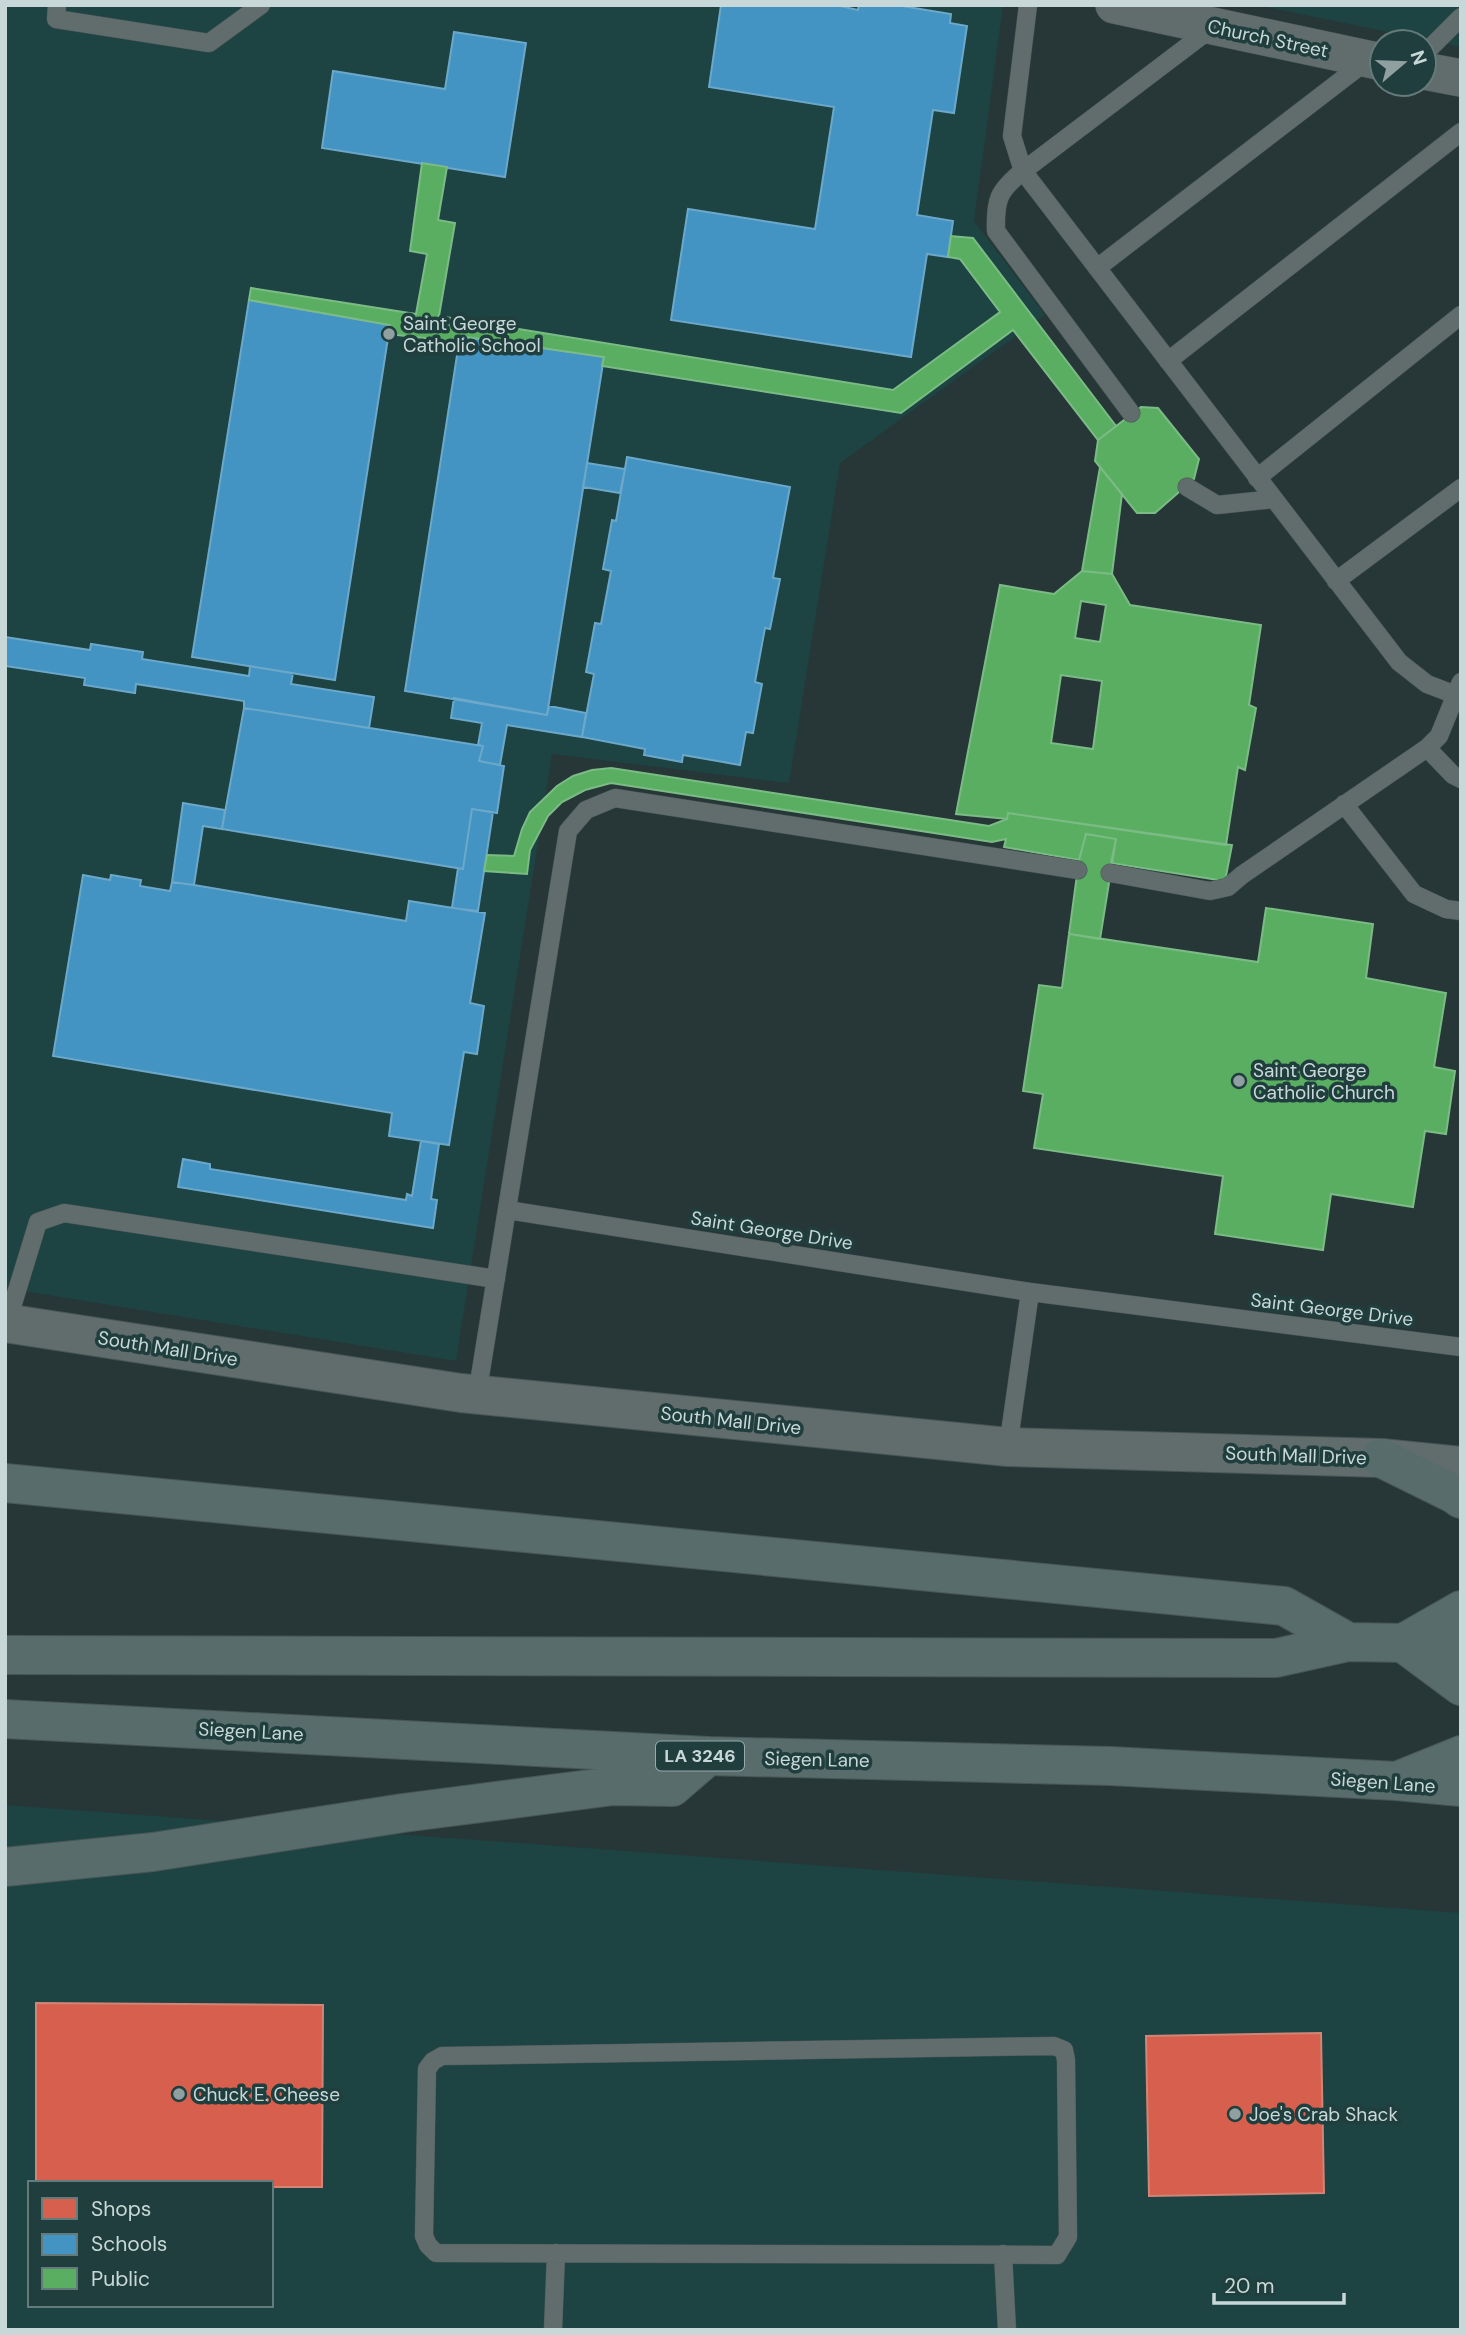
<svg xmlns="http://www.w3.org/2000/svg" width="1466" height="2335" viewBox="0 0 1466 2335" font-family="'DM Sans',sans-serif">
<rect width="100%" height="100%" fill="#273737"/>
<!-- built -->
<path fill="#1d4342" fill-rule="evenodd" d="M5,5H1003L974,221L1045,315L840,463L789,783L552,754L456,1361L5,1288Z
M1256,5H1461V47Z
M5,1805L1461,1913V2330H5ZM30,2183H271V2305H30Z"/>
<!-- shops -->
<path fill="#d6604d" stroke="#d28477" stroke-width="2" d="M36,2003L323,2005L322,2187H271V2183H36Z
M1321,2033L1324,2193L1149,2196L1146,2036Z"/>
<!-- schools -->
<path fill="#4393c3" stroke="#6ba8c9" stroke-width="2" d="M721,5H836L858,10L859,5H896L951,14L950,23L967,26L954,113L933,110L917,215L953,221L948,257L927,254L911,357L671,320L688,209L815,229L834,107L709,87Z
M454,32L526,43L505,177L322,148L333,71L445,89Z
M249,300L390,325L335,680L192,657Z
M460,336L604,357L547,715L405,691Z
M627,457L790,487L773,578L780,579L770,629L765,628L755,682L762,684L753,733L746,732L740,765L683,755L682,762L644,755L645,749L582,737L594,674L586,672L595,623L601,624L611,571L603,569L612,520L616,521Z
M587,463L625,469L620,493L583,487Z
M5,637L90,650L91,644L143,652L142,659L249,676L250,666L293,673L291,684L374,697L369,728L244,708V701L136,684L135,693L84,685L85,678L5,666Z
M454,698L547,715L549,706L586,713L582,737L507,725L500,765L479,761L483,746L478,745L482,723L451,718Z
M244,708L483,746L479,761L504,766L497,813L472,809L463,869L222,829Z
M183,803L225,810L222,829L203,826L194,885L172,882Z
M472,809L493,812L478,911L452,908L458,868L463,869Z
M83,875L110,880L111,875L141,880L140,886L170,891L172,882L194,885L406,921L409,901L485,913L470,1003L484,1006L477,1054L464,1052L449,1145L389,1136L392,1113L53,1056Z
M421,1141L439,1144L431,1199L437,1200L433,1228L178,1187L183,1159L210,1164V1169L406,1200L407,1194L412,1196Z"/>
<!-- public -->
<path fill="#5aae61" stroke="#7bbb85" stroke-width="2" fill-rule="evenodd" d="M422,163L447,167L438,220L455,223L439,316L893,390L1000,312L960,259L948,257L951,236L973,238L1116,426L1098,440L1013,330L901,413L602,366L604,357L460,336L457,350L442,347L441,340L389,334L390,325L249,300L251,288L416,314L427,254L410,251Z
M1141,407L1158,408L1199,459L1194,479L1155,513H1137L1095,461L1098,440Z
M1100,467L1122,494L1112,574L1082,571Z
M1082,571L1112,574L1130,605L1261,625L1249,705L1256,708L1245,770L1238,767L1226,845L1008,813L1007,819L956,814L1000,585L1054,594ZM1081,601L1106,605L1100,642L1075,638ZM1061,675L1102,681L1093,749L1051,743Z
M611,768L989,826L1007,819L1008,813L1232,845L1225,881L1111,863L1116,839L1086,834L1079,860L1004,847L1006,839L992,842L611,783L585,790L562,802L548,816L530,850L527,874L484,871L487,855L514,856L522,829L530,812L557,786L573,776L592,770Z
M1086,834L1116,839L1100,939L1069,934L1079,860Z
M1266,908L1373,924L1366,978L1446,993L1434,1067L1455,1071L1446,1134L1425,1131L1413,1207L1331,1194L1323,1250L1215,1234L1223,1176L1034,1148L1043,1094L1023,1091L1039,985L1062,988L1069,934L1258,962Z"/>
<g fill="none" stroke-linecap="round" stroke-linejoin="round">
<!-- lane casing -->
<g stroke="#475555" stroke-width="19">
<path id="lane" d="M57,5L56,19L209,43L261,5
M1028,5L1012,136L1023,171L1399,662L1427,684L1461,697
M1424,54L1461,17
M1097,268L1369,59
M1168,361L1461,132
M1131,413L996,231C995,200 998,191 1023,171L1213,27
M1257,478L1461,315
M1187,487L1217,505L1274,499
M1336,581L1461,488
M1427,748L1453,775L1461,779
M1344,804L1414,894L1446,909L1461,911
M1110,873L1210,891L1228,887L1242,875L1427,748L1439,736L1461,682
M507,1210L1030,1292L1461,1347
M7,1323L38,1222L64,1213L496,1279
M477,1395L568,831L586,810L615,798L1078,870
M1008,1447L1030,1292
M1054,2046L1064,2050L1066,2060L1068,2237L1057,2255L436,2253L428,2245L424,2236L427,2069L433,2061L442,2056Z
M1003,2254L1007,2330
M553,2330L556,2253"/>
</g>
<!-- street casing -->
<g stroke="#475555" stroke-width="38">
<path id="street" d="M1114,5L1382,62
M1424,71L1461,78"/>
</g>
<!-- secondary casing -->
<g stroke="#475555" stroke-width="40">
<path id="secondary" d="M5,1323L461,1393L1008,1447L1381,1458L1461,1466"/>
</g>
<!-- primary casing -->
<g stroke="#475555" stroke-width="40">
<path id="primary" d="M1381,1458L1454,1494L1461,1499
M5,1483L1284,1606L1348,1642
M1405,1642L1461,1610
M1403,1643L1461,1686
M5,1655L1276,1658L1348,1642L1461,1644
M5,1719L708,1756L1110,1766L1396,1781L1461,1787
M1404,1778L1461,1755
M5,1867L153,1852L403,1813L613,1786L672,1787L708,1756"/>
</g>
<!-- lane -->
<use href="#lane" stroke="#616d6d" stroke-width="18"/>
<!-- street -->
<use href="#street" stroke="#616d6d" stroke-width="37"/>
<!-- secondary -->
<use href="#secondary" stroke="#616d6d" stroke-width="38"/>
<!-- primary -->
<use href="#primary" stroke="#576c6b" stroke-width="38"/>
</g>
<!-- markers -->
<g fill="#90a0a0" stroke="#203e3d" stroke-width="2.5">
<circle cx="389" cy="334" r="7"/>
<circle cx="1239" cy="1081" r="7"/>
<circle cx="179" cy="2094" r="7"/>
<circle cx="1235" cy="2114" r="7"/>
</g>
<g text-anchor="middle" stroke-width="7" stroke-linejoin="round" paint-order="stroke">
<!-- shield labels -->
<rect fill="#203e3d" stroke="#96aaaa" stroke-width="2" x="656" y="1741.5" width="88" height="29" rx="5"/>
<g font-size="18" font-weight="bold" fill="#c8d8d8">
<text x="700" y="1762">LA 3246</text>
</g>
<!-- street labels -->
<g font-size="19" fill="#c8d8d8" stroke="#203e3d">
<text transform="translate(1268 38) rotate(12)" y="7">Church Street</text>
<text transform="translate(772 1230) rotate(9)" y="7">Saint George Drive</text>
<text transform="translate(1332 1309) rotate(7)" y="7">Saint George Drive</text>
<text transform="translate(168 1348) rotate(9)" y="7">South Mall Drive</text>
<text transform="translate(731 1420) rotate(6)" y="7">South Mall Drive</text>
<text transform="translate(1296 1455) rotate(2)" y="7">South Mall Drive</text>
<text transform="translate(251 1731) rotate(3)" y="7">Siegen Lane</text>
<text transform="translate(817 1759) rotate(1)" y="7">Siegen Lane</text>
<text transform="translate(1383 1782) rotate(4)" y="7">Siegen Lane</text>
</g>
<!-- poi labels -->
<g font-size="19" fill="#c8d8d8" stroke="#203e3d" text-anchor="start">
<text x="403" y="330">Saint George<tspan x="403" dy="22">Catholic School</tspan></text>
<text x="1253" y="1077">Saint George<tspan x="1253" dy="22">Catholic Church</tspan></text>
<text x="193" y="2101">Chuck E. Cheese</text>
<text x="1249" y="2121">Joe's Crab Shack</text>
</g>
</g>
<!-- border -->
<rect width="1466" height="2335" fill="none" stroke="#c8d8d8" stroke-width="14"/>
<!-- legend -->
<rect x="28" y="2181" width="245" height="126" fill="#203e3d" stroke="#637c7b" stroke-width="2"/>
<rect x="42" y="2198" width="35" height="21" fill="#d6604d" stroke="#637c7b" stroke-width="2"/>
<text x="91" y="2216" font-size="21" fill="#c8d8d8">Shops</text>
<rect x="42" y="2234" width="35" height="21" fill="#4393c3" stroke="#637c7b" stroke-width="2"/>
<text x="91" y="2251" font-size="21" fill="#c8d8d8">Schools</text>
<rect x="42" y="2268" width="35" height="21" fill="#5aae61" stroke="#637c7b" stroke-width="2"/>
<text x="91" y="2286" font-size="21" fill="#c8d8d8">Public</text>
<!-- north arrow -->
<g transform="translate(1403 63) rotate(71)"><circle r="33" fill="#203e3d" stroke="#637c7b" stroke-width="2"/>
<path d="M0-5L12 26L0 18L-12 26Z" fill="#90a0a0"/>
<text y="-10" font-size="19" font-weight="bold" text-anchor="middle" fill="#c8d8d8">N</text>
</g>
<!-- scale -->
<path d="M1214 2293v10h130v-10" fill="none" stroke="#c8d8d8" stroke-width="3.5"/>
<text x="1224" y="2293" font-size="21" fill="#c8d8d8" stroke="#203e3d" stroke-width="5" paint-order="stroke">20 m</text>
</svg>
